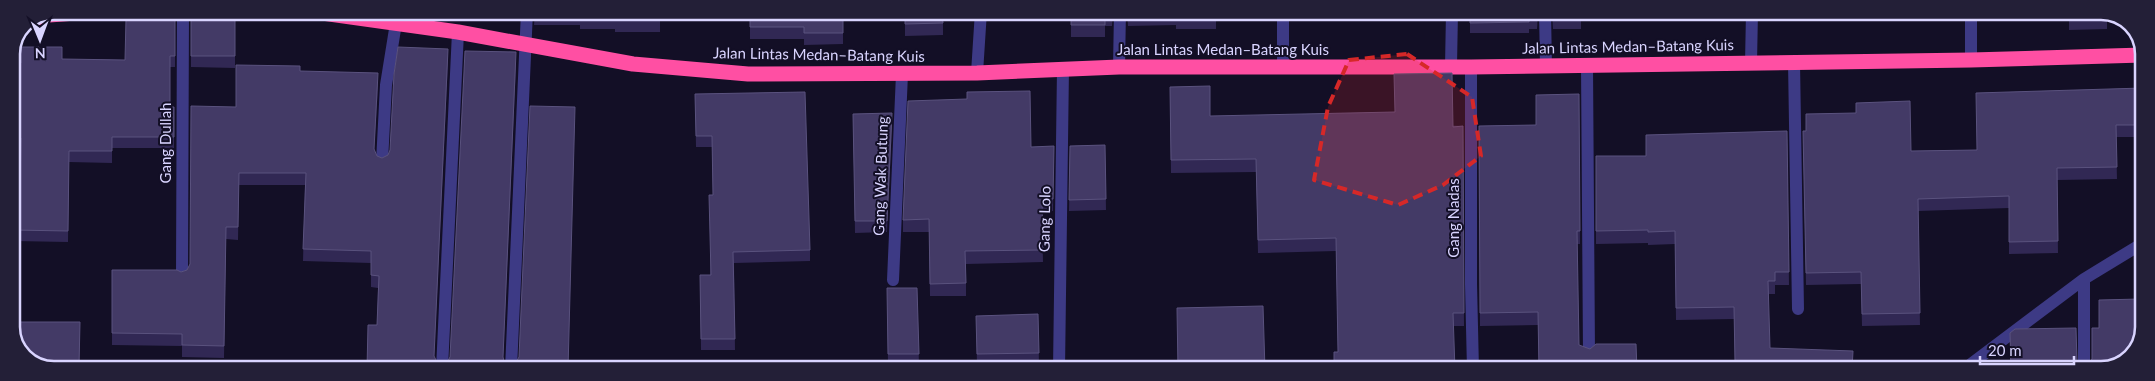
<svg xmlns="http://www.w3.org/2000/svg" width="2155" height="381" viewBox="0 0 2155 381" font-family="Lato,sans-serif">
<rect width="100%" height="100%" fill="#130f26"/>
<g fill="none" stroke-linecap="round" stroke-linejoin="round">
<!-- street -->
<path stroke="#3d3a85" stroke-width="12" d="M1545,12L1546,66
M1971,12V60
M1794,62L1798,309
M1751,63L1752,12
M1587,65L1589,354
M1451,66L1452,12
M1119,67L1120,11
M1471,67V284L1473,370
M1283,68V11
M977,73L981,11
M382,162L386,85L396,23
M182,276L183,11
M2084,279V370
M893,280L902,74
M442,369L458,32
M511,369L527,11
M1059,370L1063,68
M1963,370L2084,279L2143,243"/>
<!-- highway -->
<path stroke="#ff4fa3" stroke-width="15" d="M308,11L458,32L633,64L748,74L977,73L1119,67H1471L1971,60L2143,55
M37,18L49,15L103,11"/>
</g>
<!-- wall -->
<path fill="#312854" d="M535,11H660V32H615V29H580V25H534Z
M750,11H843V44L804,45V39H750Z
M905,11H973L972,19H943V35L905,36Z
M988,11H1113L1112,26H1105V37H1071V18L989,19Z
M1127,11H1216V29H1176V25L1128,26Z
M1470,12H1538L1537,29H1529V33H1470Z
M1552,12H1581V29H1553Z
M1772,12H1814V16L1772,17Z
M1873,12H1949H1911V18L1873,19Z
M2069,12H2107V29L2069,30Z
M191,14L235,15V68L191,67Z
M175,19V67H170V107H174V148H112V163L69,162L68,242L14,241V189H20L21,149H11V63H21L62,59L125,60Z
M448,61L434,357L438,364H446L450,357L516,64L503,358L504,361L510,365L568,369H367L377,325L378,288L371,287V263L303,261L305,185H239L238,240L226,239L224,358L182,357V346L112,345V270L181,272L187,270L190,264L236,107L300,71L378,86L374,151L377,156L382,158L388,155Z
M1170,87L1210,116L1463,126L1464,326H1454L1338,352L1336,251L1258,253L1256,172L1171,173Z
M2143,88V137H2116L2117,179L2057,180L2058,253L2009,254V208L1918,211L1920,325L1862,326L1861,284L1806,285L1803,131L1911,151L1976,150Z
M695,94L810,250V261L734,263L735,350H701L700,275H710L713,195L712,147H696Z
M1579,94L1580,244H1577L1579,345L1539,370L1538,325L1480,326L1479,126L1536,125Z
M853,114L892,125L887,232L855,233Z
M1787,131L1789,285H1775V294H1769L1735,362L1734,319L1676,320L1675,244L1648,245V243L1596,244V156H1646Z
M1105,145L1106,210L1069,211L1070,146Z
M1054,146L1053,211L1042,212L1043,262L966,264V296H930L929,232H903V220L1031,147Z
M887,288H917L919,365L888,366Z
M1038,314L1039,364L977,366L976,316Z
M80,322L79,369H48L24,357Z"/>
<!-- shaded-wall -->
<path fill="#1d163a" d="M448,49V61L434,369V356Z
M516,52V64L503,369V357Z
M378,73V86L374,162V149Z
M892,113V125L887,232V221Z"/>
<!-- building -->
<path fill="#433a66" stroke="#5a527e" d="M535,11H660V20H615V17L580,18V13L534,14Z
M750,11H843V33H804V27H750Z
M905,11H942L943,23L905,24Z
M1071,11H1112V14H1105V25H1071Z
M1128,11H1216V17H1176V13L1128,14Z
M1470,12H1537V19H1529V22L1470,23Z
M1553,12H1581V19H1553Z
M2069,12H2107V18H2069Z
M191,14L235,15V56H191Z
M126,19H175V56H170V107H174V137H112V151H69L68,231L14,230V189H20L21,138H11V63H21V47H62V59L125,60Z
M398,47L448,49L434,356L438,364H446L450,357L465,51L516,52L503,357L504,361L510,365L515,364L519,357L530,106L575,107L568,369H367L368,325H377L379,276L371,275V251L303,249L306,173H239L238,227H226L224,346L182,345V334L112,333V270H177L181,272L187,270L190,264L191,106L236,107V65L300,66V71L378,73L374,149L377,156L382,158L388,155L390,150L394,74Z
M1452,73L1453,127L1463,126L1464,313H1453L1455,370H1334V352H1338L1336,238L1258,240L1256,159L1171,160L1170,87L1210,86V116L1395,112L1394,74Z
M2143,88V125H2116L2117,167L2057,168L2058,241L2009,242V196L1918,199L1920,313L1862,314L1861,272L1806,273L1803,131H1806V114L1856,113V103L1910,101L1911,151L1977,150L1976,93Z
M1030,91L1031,147L1054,146L1053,199H1042L1043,250L965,251L966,283L930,284L929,219L903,220L908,101L967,99V92Z
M805,92L810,250L733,252L735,339H701L700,275H711L709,195H713L712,136H696L695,94Z
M1579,94L1580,231H1577L1579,345L1590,349L1596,344H1636L1637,370H1539L1538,312L1480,313L1479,126L1536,125V95Z
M892,113L887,221H855L853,114Z
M1787,131L1789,272H1775V281H1768L1770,348L1853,351L1852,370H1726V363L1735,362L1734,307L1676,308L1675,231L1648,232V230L1596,231V156H1646V135Z
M1105,145L1106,199L1069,200L1070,146Z
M2140,287H2143V333L2129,359L2101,370H2011L2010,333L2015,329L2076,328L2077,362L2080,366H2088L2092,359V328H2099V300L2140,299Z
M887,288H917L919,354H888Z
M1263,306L1265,370H1178L1177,308Z
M1038,314L1039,353L977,354L976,316Z
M12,322H80L79,366H41L24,357L12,332Z"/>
<!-- marked area -->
<path fill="#d62828" fill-opacity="0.2" stroke="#d62828" stroke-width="4" stroke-dasharray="10 6" stroke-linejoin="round" d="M1407,54L1472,97L1481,156L1443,185L1398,205L1314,180L1328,107L1349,60Z"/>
<g text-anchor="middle" stroke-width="4" stroke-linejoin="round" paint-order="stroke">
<!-- street labels -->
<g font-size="15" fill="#d9d4ff" stroke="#130f26">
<text transform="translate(1628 47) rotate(-1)" y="5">Jalan Lintas Medan–Batang Kuis</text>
<text x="1223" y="55">Jalan Lintas Medan–Batang Kuis</text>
<text transform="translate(819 55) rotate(1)" y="5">Jalan Lintas Medan–Batang Kuis</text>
<text transform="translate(166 143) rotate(-90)" y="5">Gang Dullah</text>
<text transform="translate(881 176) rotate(-88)" y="5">Gang Wak Butung</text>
<text transform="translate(1454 218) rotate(-90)" y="5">Gang Nadas</text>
<text transform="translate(1045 219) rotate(-89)" y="5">Gang Lolo</text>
</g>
</g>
<!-- crop -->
<path d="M0 0H2155V381H0ZM54 20H2101A34 34 0 0 1 2135 54V327A34 34 0 0 1 2101 361H54A34 34 0 0 1 20 327V54A34 34 0 0 1 54 20Z" fill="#231f37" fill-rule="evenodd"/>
<path fill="none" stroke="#d9d4ff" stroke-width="2.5" d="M54 20H2101A34 34 0 0 1 2135 54V327A34 34 0 0 1 2101 361H54A34 34 0 0 1 20 327V54A34 34 0 0 1 54 20Z"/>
<!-- north arrow -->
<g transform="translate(40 40) rotate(179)" stroke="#130f26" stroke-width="4" paint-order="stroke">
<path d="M0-4L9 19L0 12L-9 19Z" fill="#d9d4ff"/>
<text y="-8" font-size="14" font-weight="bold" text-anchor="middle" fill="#d9d4ff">N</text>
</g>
<!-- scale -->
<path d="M1980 356v8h94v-8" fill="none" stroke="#d9d4ff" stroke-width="2.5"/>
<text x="1988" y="356" font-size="15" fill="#d9d4ff" stroke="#130f26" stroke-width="4" paint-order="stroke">20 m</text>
</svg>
